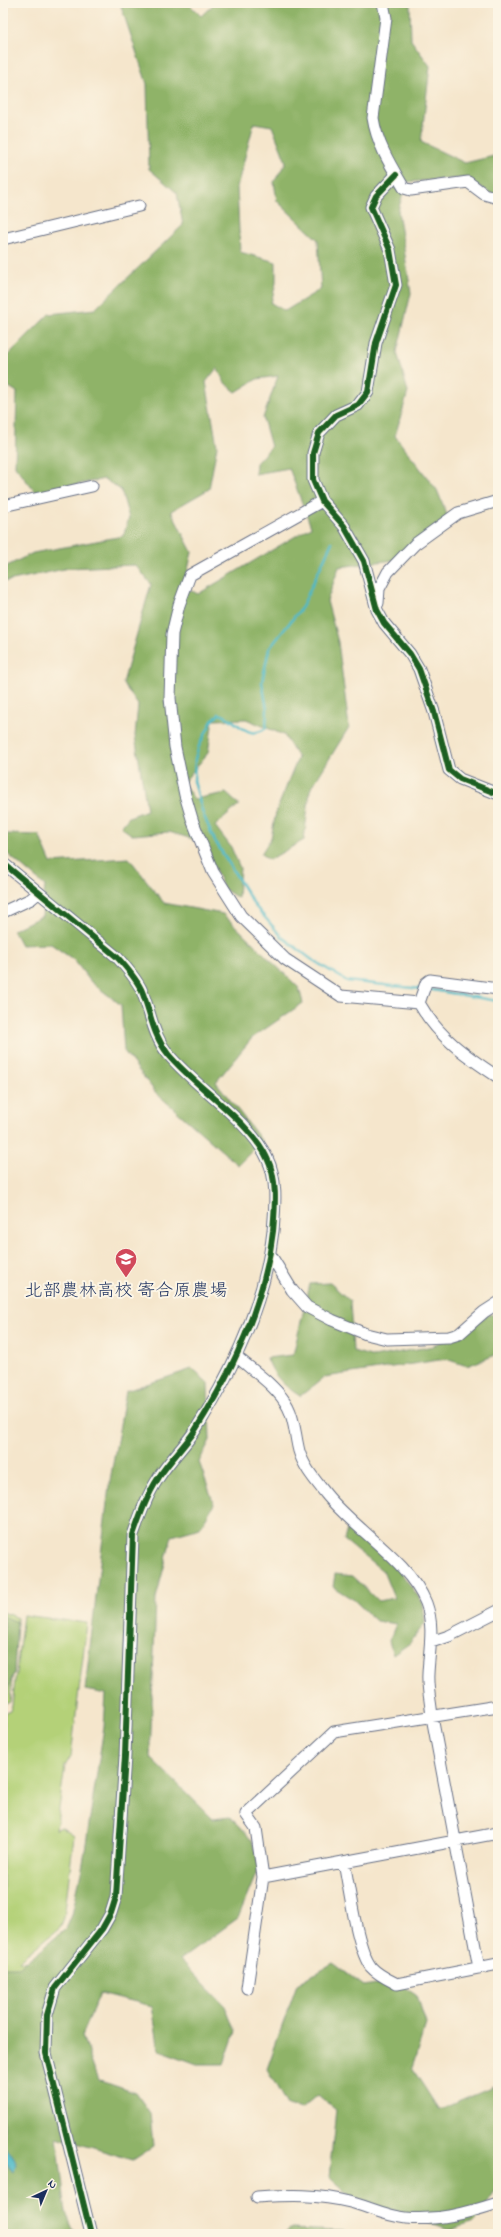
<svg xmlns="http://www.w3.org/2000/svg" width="501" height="2237" viewBox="0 0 501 2237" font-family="'Indie Flower','Klee One',sans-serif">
<rect width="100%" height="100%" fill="#fcf5e5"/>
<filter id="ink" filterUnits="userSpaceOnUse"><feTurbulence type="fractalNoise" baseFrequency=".025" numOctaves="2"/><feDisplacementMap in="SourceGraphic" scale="8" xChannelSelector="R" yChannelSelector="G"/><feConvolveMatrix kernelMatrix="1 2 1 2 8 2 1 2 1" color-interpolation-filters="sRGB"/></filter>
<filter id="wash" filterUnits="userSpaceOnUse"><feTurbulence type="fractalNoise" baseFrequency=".012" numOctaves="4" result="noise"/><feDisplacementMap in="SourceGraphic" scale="16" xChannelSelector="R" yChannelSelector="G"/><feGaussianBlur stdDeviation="0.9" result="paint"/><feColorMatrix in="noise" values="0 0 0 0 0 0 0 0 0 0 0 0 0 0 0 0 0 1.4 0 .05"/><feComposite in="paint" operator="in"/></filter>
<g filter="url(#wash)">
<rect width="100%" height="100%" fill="#f5e6cc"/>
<!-- green -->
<path fill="#b4d178" stroke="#68806b" d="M3,1612L17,1618L10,1702L3,1705Z
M23,1615L87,1623L71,1756L65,1766L56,1830L61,1827L74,1836L64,1918L60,1928L18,1961L29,1962L3,2068V1714L10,1711L12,1706Z"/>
<!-- forest -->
<path fill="#8fb368" stroke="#557163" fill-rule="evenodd" d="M120,3H188L201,16L215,3H410L411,40L430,66L421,142L465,163L498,155V198L466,178L406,182L398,211L411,293L397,352L408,392L395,436L437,490L448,517L402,559L339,567L327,601L338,642L349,727L310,790L304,840L269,860L261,854L271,838L276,812L298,758L284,735L246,719L213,720L208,753L183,783L194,799L226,793L239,805L215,826L231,847L240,868L238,898L224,889L203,842L169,832L132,835L121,827L129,817L147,810L135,736L138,705L123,683L151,584L135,565L69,568L3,582V568L33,553L123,536L129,518L121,490L104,479L36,493L15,466L17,392L3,383V360L49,314L95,309L183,225L177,193L149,169L147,84ZM254,123L272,126L286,162L274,182L277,201L318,240L321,289L285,311L271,303L276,283V262L240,252L237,187ZM217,368L225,383L236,392L257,379L278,376L263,418L271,447L256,463L255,474L289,468L311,527L198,594L184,587L192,552L171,511L209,489L217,446L206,382Z
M8,834L39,835L51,863L129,858L164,903L223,914L299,988L303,1003L252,1038L216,1082L262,1141L238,1165L156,1093L124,1051L121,1005L91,982L74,960L51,944L21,945L13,930L42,916L45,886L3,850V836Z
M330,1283L350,1301L353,1351L374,1357L433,1346L490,1314L498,1318V1354L467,1366L446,1359L325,1377L300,1396C283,1385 274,1377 267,1358L293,1355L310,1284Z
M192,1369L208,1383L210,1440L199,1462L214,1504L200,1528L172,1536L156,1598L150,1757L213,1819L230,1817L252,1840L259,1867L238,1918L180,1960L225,2006L235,2032L224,2064H197L159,2050L152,2006L100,1993L82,2036L98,2080L136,2093L150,2113L153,2147L133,2160L57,2137L66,2213L75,2234H3V1967H19L66,1929L72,1915L83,1863L104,1727L106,1694L85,1690L109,1486L126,1391Z
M347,1529L396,1566L423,1603L425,1623L410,1643L393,1655L389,1641L396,1624L376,1621L354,1600L333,1587L335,1574L352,1576L378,1601L394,1598L383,1571L344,1540Z
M3,1616L17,1622L14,1673L3,1701Z
M333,1963L364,1986L395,1981L417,1995L426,2024L412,2068L439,2110L498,2085V2186L474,2222L449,2230L351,2197L329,2177L336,2110L318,2095L302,2109L287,2105L267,2069L297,1984Z
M290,2229L342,2231L348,2234H284Z"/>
<!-- water -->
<path fill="#4db9c7" stroke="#347492" d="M3,2145C10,2152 21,2161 13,2172L3,2159Z"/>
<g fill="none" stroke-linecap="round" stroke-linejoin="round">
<!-- stream -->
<path stroke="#4db9c7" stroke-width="2.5" d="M332,542L302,607L269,649L262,682L267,709L266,728C246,743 234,715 219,714L212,721L199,746L195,759L194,781L203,814L215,841L255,906L282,937L311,959L347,981L422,989
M427,989L498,1001"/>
</g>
</g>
<g filter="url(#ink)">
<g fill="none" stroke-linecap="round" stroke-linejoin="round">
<!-- minor casing -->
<g stroke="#676f84" stroke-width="13">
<path id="minor" d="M383,3L386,18L373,118C377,144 391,166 404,188L411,190L468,182L484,194L498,198
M396,175L376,196L371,207L390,250L396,285L376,343L368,392L358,405L336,415L319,433L313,453V480L322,501L344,526L364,561L377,610L384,623L410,654L419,669L434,712L449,770L460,779L498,794
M3,239L139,206
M322,501L190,575L179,605L172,634L170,698L175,747L185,795L193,822L213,872L241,916L285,959L341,996L419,1003
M3,506L92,486
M378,603L379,589L388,572L415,544L458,513L498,501
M3,863L117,957C126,967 135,977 141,989C151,1012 152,1034 168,1054C195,1087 250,1121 267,1158C278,1180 275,1207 273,1231C265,1303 233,1371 194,1432C183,1448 169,1461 159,1477C147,1495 140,1515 133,1535L125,1756L116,1897L111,1913L102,1929L55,1988L47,2015L46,2053L91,2234
M3,912L31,899L38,893
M498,989L430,980L426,983L419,1003C438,1037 466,1056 498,1077
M270,1254L292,1290L307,1307L332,1320L366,1334L387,1339L449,1337L459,1334L484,1312L498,1303
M236,1356C253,1371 278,1387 288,1407C295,1420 295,1436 299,1451C304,1468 316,1481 326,1494C354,1529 410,1562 426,1603C435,1627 429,1650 428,1674C427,1688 431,1703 432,1717L479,1968
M431,1642L449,1636L498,1611
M344,1862C349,1886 357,1950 371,1967C378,1975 389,1980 397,1984L498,1964
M263,1877L498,1833
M247,1988L263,1877L256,1828L246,1814L334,1732L498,1706
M257,2197C289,2195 319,2194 350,2202C369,2207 386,2216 406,2218C439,2221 467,2213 498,2203"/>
</g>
<!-- minor -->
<use href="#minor" stroke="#fff" stroke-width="11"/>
<!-- cycleway casing -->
<g stroke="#fcf5e5" stroke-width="8">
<path id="cycleway" d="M396,175L376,196L371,207L390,250L396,285L376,343L368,392L358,405L336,415L319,433L313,453V480L322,501L344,526L364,561L377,610L384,623L410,654L419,669L434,712L449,770L460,779L498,794
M3,863L117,957C126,967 135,977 141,989C151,1012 152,1034 168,1054C195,1087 250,1121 267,1158C278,1180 275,1207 273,1231C265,1303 233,1371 194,1432C183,1448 169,1461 159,1477C147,1495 140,1515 133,1535L125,1756L116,1897L111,1913L102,1929L55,1988L47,2015L46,2053L91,2234"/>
</g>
<!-- cycleway -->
<use href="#cycleway" stroke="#1b5e20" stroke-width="6"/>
</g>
</g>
<!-- icons -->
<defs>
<g id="school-pin" transform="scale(1.15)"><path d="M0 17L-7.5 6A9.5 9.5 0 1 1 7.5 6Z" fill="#d1495b" stroke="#fcf5e5"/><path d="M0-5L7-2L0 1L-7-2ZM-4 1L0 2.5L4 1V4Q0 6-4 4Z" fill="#fff"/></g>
</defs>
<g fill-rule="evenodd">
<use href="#school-pin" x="126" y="1259"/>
</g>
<g text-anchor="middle" stroke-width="4" stroke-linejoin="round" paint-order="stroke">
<!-- poi labels -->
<g font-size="18" fill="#1b2f5e" stroke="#fcf5e5">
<text x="126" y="1296">北部農林高校 寄合原農場</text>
</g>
</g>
<!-- margin -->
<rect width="501" height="2237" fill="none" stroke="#fcf5e5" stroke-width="16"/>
<!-- north arrow -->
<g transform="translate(46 2191) rotate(44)" stroke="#fcf5e5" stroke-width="3" paint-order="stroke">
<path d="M0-3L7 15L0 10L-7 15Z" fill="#1b2f5e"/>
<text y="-6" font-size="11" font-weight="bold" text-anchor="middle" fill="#1b2f5e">N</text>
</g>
</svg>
